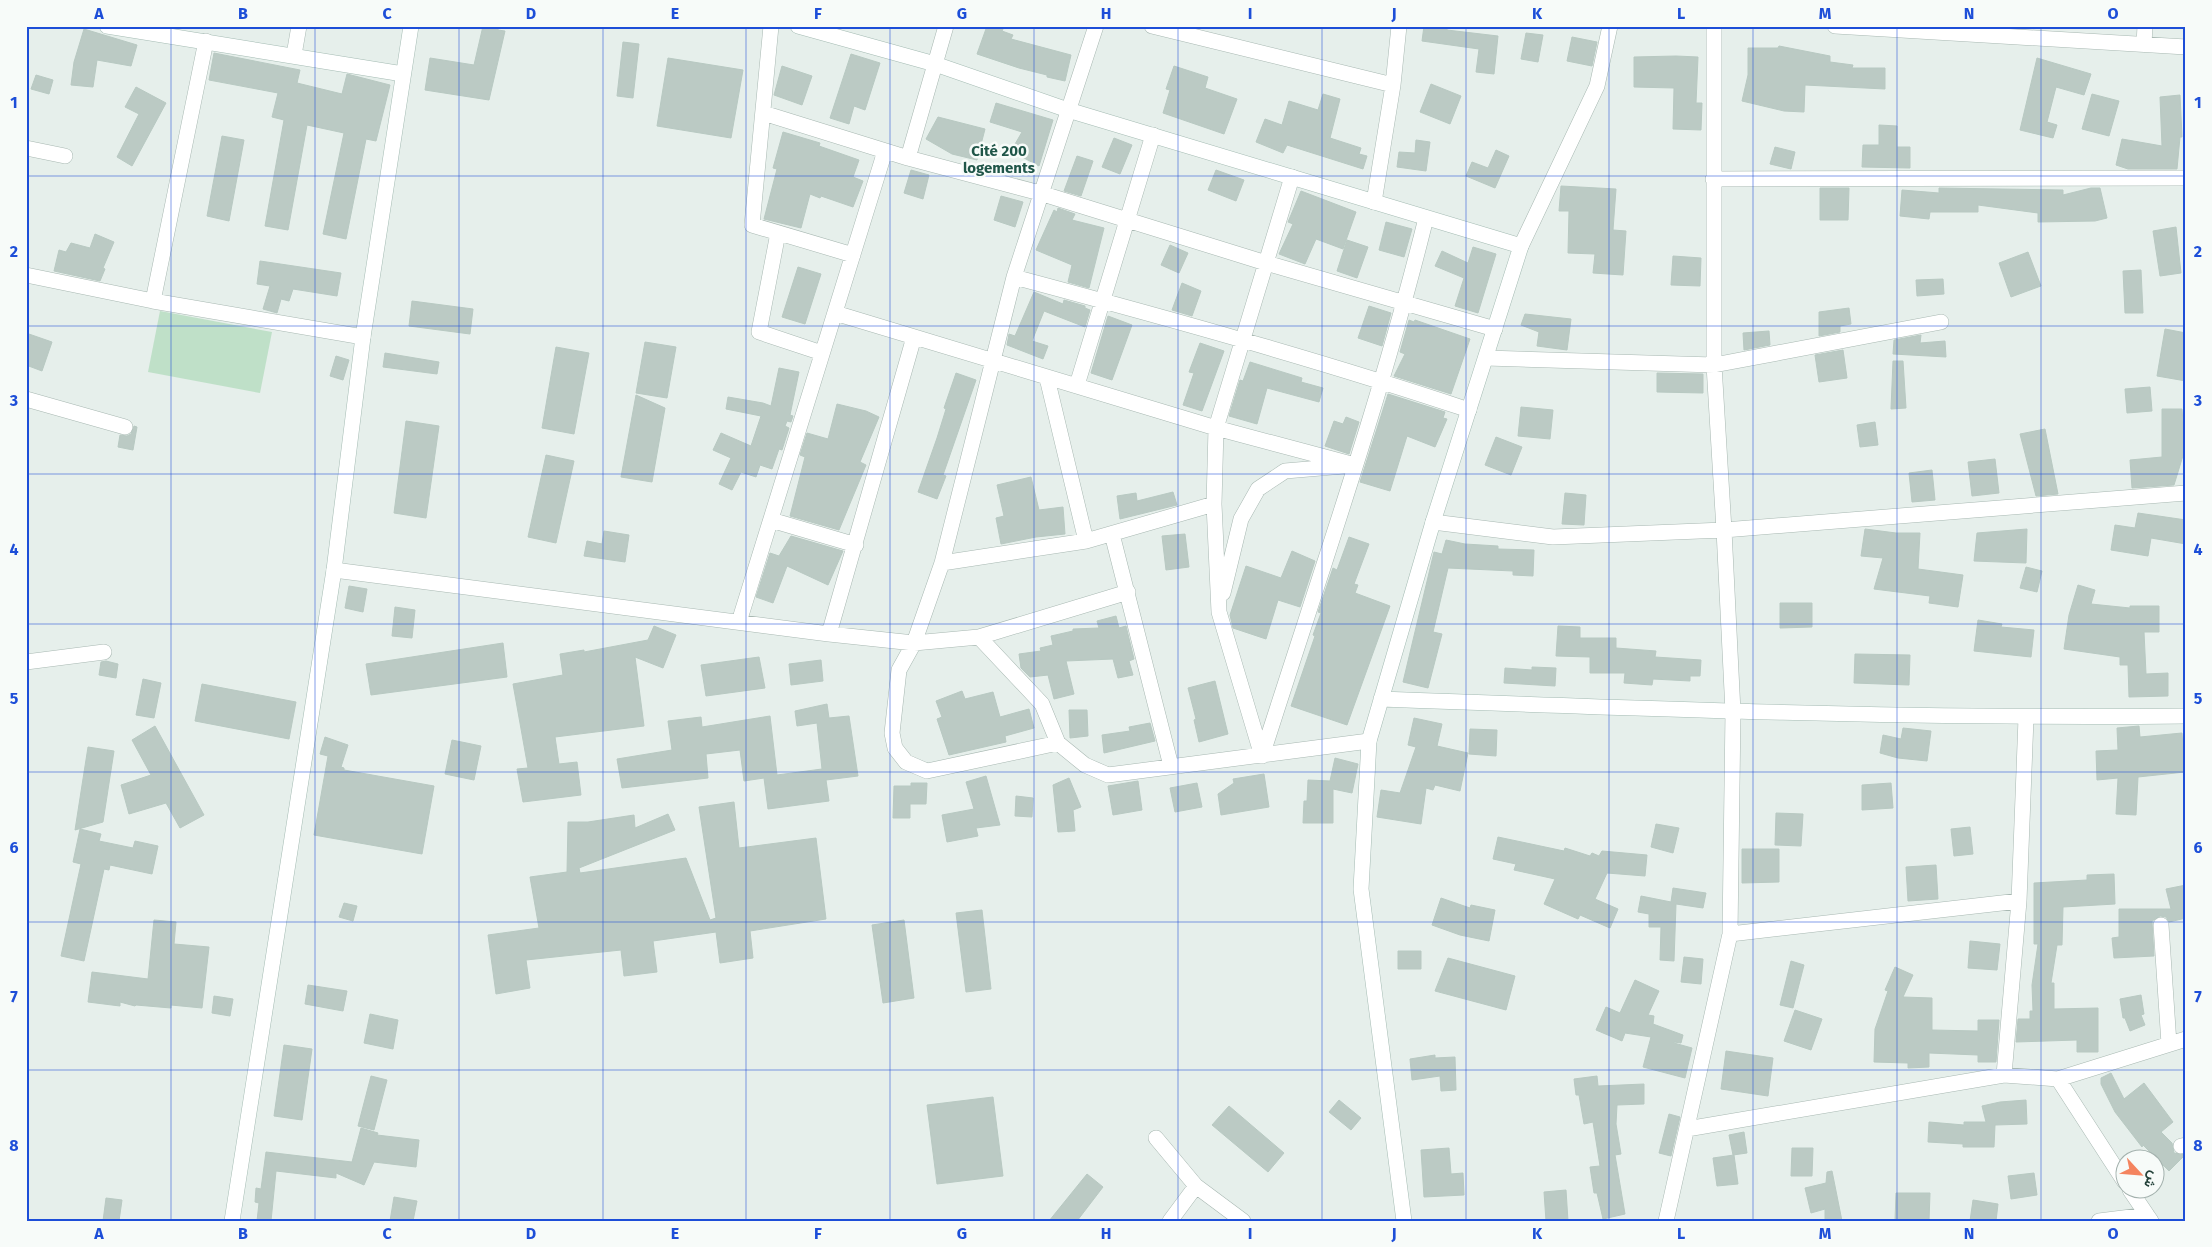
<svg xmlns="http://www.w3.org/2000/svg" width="2212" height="1247" viewBox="0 0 2212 1247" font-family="'Fira Sans',Vazirmatn,sans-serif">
<rect width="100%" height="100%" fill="#e6efeb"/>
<!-- green -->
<path fill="#bfe0c8" d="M160,311L272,332L260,393L148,372Z"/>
<!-- building -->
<path fill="#bbcac4" stroke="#b8c9c2" d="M483,26H498V30L505,31L489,100L425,90L430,58L474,65Z
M987,26L1003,29L1002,31L1013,35L1011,39L1071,55L1065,81L1047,77V75L1019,68L977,54Z
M1424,26H1447V30L1498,36L1494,74L1476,72L1479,49L1422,41Z
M84,29L137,45L131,66L97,60L93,87L71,85L74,62Z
M1526,33L1543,35L1538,62L1521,59Z
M1572,37L1597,42L1592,66L1567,61Z
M623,42L639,44L633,98L617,96Z
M1779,46L1830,56V62L1853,65L1852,68H1885V89L1805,85L1804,112L1784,111L1742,101L1748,75V48H1778Z
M214,53L300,70L297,83L342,94L347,74L390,85L376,141L366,139L346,239L323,234L344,133L307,125L288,230L265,226L284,120L272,117L278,93L209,80Z
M851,54L880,63L865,110L854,106L849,124L830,118Z
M1676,56L1698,57L1696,103H1702L1701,130L1673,129L1674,88L1634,87V57Z
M668,58L743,70L731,138L657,126Z
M2037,58L2091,74L2084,95L2056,87L2047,122L2057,125L2053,138L2020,130Z
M782,66L812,76L802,105L774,95Z
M1174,66L1208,77L1205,88L1237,99L1224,134L1163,113L1170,90L1166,89Z
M36,75L53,80L49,94L31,89Z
M1431,84L1461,96L1450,124L1420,112Z
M136,87L166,103L132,166L117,157L139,114L125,107Z
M1323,94L1340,99L1330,138L1361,148L1359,154L1367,156L1363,169L1287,145L1283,153L1256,142L1265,119L1282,125L1289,101L1318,110Z
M2092,94L2119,101L2109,136L2082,129Z
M2180,95L2182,137H2180L2177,169H2128L2116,165L2122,139L2162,146L2160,97Z
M996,103L1053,120L1039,166L1011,151L1022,132L990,122Z
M938,117L985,129L977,160L952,154L926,139Z
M1879,125L1897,126V147H1910V168L1862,167L1863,145H1879Z
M783,132L820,143L819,146L859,160L853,177L863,181L853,207L821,196L820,198L810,194L801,228L764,219L777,169L773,168Z
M222,136L244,140L229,221L207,216Z
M1114,138L1132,145L1120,174L1102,167Z
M1416,140L1430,142L1426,171L1397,167L1399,152L1415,153Z
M1775,147L1795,152L1791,169L1770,164Z
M1496,150L1509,156L1495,188L1466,176L1472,162L1488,168Z
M1077,156L1093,161L1081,196L1064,191Z
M911,170L929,175L923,199L904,193Z
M1216,170L1244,180L1236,201L1208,190Z
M1561,186L1616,189L1613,230L1626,231L1623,275L1593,273L1595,254L1568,253L1569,211H1559Z
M1820,188H1849L1848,220H1820Z
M1939,188L2063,190V195L2091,188H2100L2107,218L2095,221L2038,222V213L1978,205V212H1930L1929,219L1900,216L1902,190L1939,193Z
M1301,191L1356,212L1343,249L1316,239L1305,264L1279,254L1293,224L1288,222Z
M1001,196L1023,202L1015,227L994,220Z
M1058,208L1075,214L1072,220L1104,228L1089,288L1068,282L1072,265L1036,250L1054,210L1057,212Z
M1386,222L1412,229L1404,257L1379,250Z
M2176,227L2181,273L2160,276L2153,231Z
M95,234L114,242L103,268L105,269L100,281L54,271L59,250L66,252L71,243L90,248Z
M1347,240L1368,247L1357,278L1337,271Z
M1170,245L1188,253L1179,273L1161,265Z
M1473,247L1496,254L1478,313L1455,306L1464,278L1435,266L1442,251L1468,263Z
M2028,252L2041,286L2011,297L1999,263Z
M1673,256L1701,258L1700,286L1671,285Z
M260,261L341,273L337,296L293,289L289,301L281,299L277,313L263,309L270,286L257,284Z
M798,267L821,274L805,324L782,317Z
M2141,270L2143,313H2125L2123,271Z
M1943,279L1944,294L1917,296L1916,280Z
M1182,283L1201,291L1192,316L1172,310Z
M1034,292L1063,304L1064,300L1085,306V308L1090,310L1085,327L1044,311L1032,341L1048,346L1043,359L1007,345L1009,334L1015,336Z
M412,301L473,309L470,334L409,326Z
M1369,306L1391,313L1382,346L1358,338Z
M1849,308L1851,324L1840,326V332L1819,336V312Z
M1525,314L1571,319L1567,350L1537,346L1539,332L1521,325Z
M1108,316L1132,325L1112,380L1091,373Z
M1409,320L1414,322L1415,320L1470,339L1451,394L1394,376L1405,354L1400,352Z
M2165,329L2186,333V381L2157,376Z
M1769,331L1770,345L1744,350L1743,333Z
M26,333L52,342L42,371L26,365Z
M1921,335L1920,343L1945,341L1946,357L1893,354L1894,340Z
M645,342L676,347L667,398L636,393Z
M1200,343L1224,351L1202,411L1183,405L1194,373L1189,372Z
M556,347L589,353L574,434L542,428Z
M1843,350L1847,378L1819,382L1815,355Z
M385,353L439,362L437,374L383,367Z
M336,356L349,360L343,380L330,376Z
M1893,361H1903L1906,408L1891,409Z
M1250,362L1302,378L1301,382L1323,388L1319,402L1267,388L1257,424L1229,416L1240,380L1243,381Z
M779,368L799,372L790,415L793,416L791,422L787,421L785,426L789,428L782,450L779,449L772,469L760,465L756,477L741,472L732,490L719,484L731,458L713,450L721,433L751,446L761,416L726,409L728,397L763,403L771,406Z
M956,373L976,380L943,475L946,476L937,499L918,492L937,438L946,409L944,408Z
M1657,373L1703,374V393L1657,392Z
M2150,387L2152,411L2127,413L2125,389Z
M1388,394L1445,412L1443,418L1447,419L1435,447L1407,436L1390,491L1360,482Z
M636,395L665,408L652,482L621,477Z
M837,404L866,411L879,417L860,462L866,465L839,530L790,516L805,457L800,455L807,433L828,439Z
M1521,407L1553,410L1550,439L1518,436Z
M2162,409H2182L2185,449L2174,485L2132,488L2130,460L2162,457Z
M1346,417L1359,422L1349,454L1325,446L1334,421L1343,424Z
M406,421L439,426L426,518L394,513Z
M1875,422L1878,445L1860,447L1857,425Z
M134,426L137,427L133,450L118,447L120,435L127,436L131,434Z
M2045,429L2058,494L2036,496L2020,434Z
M1496,437L1522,447L1511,475L1485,465Z
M546,455L574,461L556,543L528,537Z
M1995,459L1999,493L1972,496L1968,462Z
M1932,470L1935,500L1912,502L1909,473Z
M1031,477L1039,510L1063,507L1065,534L1036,537L1001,544L996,518L1004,516L997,485Z
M1173,492L1177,505L1120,519L1117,496L1136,493L1137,501Z
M1565,493L1586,495L1584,525L1562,524Z
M2138,513L2186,520V544L2151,538L2148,556L2111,550L2115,525L2135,528Z
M1865,529L1896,533H1920L1918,569L1963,575L1958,607L1929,603L1930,596L1874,589L1883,558L1861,556Z
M2027,529L2026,563L1974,561L1977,533Z
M604,531L629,535L625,562L584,556L587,541L602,544Z
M1185,534L1189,567L1166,570L1162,536Z
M791,536L843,551L828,585L787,566L773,603L756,597L770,553L779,556Z
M1349,537L1369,544L1354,584L1358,585L1355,593L1390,606L1347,725L1291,706L1315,636L1313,635L1321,613L1318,612L1333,568L1337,570Z
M1446,540L1465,544L1498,546V549L1534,550L1533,576L1513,575V571L1448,568L1433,632L1442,634L1428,688L1403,682L1434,552L1442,554Z
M1292,551L1315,561L1300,607L1278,600L1266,639L1233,628L1230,615L1246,566L1281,578Z
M2026,567L2042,571L2037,592L2020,588Z
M2078,585L2095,590L2091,604L2130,608V606H2159V632H2144L2146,674L2168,673V696L2129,697L2128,665H2120V657L2064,649L2069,615Z
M349,586L367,589L363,612L345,608Z
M1780,603H1812V627L1780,628Z
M395,607L415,610L412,638L392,636Z
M1116,616L1119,628L1126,626L1134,659L1129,661L1133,675L1118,678L1113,659L1066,661L1074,694L1054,699L1048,675L1030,677L1021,668L1019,654L1041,651L1040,648L1053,645L1051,636L1073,631V629L1099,628L1097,621Z
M1978,620L2002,624L2001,627L2034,630L2031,657L1974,651Z
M654,626L676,635L663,668L635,657L644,726L555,737L559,764L577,762L581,795L523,802L517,769L528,768L513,684L563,675L560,654L584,650V652L648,640Z
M1558,626L1580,627V638H1616V648L1656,651L1655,657L1701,660L1700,676H1690V681L1653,679L1652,685L1624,683L1625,673H1590V657L1556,656Z
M503,643L507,677L371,695L366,664Z
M1855,654L1910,655L1909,685L1854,683Z
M759,657L765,688L706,696L701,665Z
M821,660L823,681L791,685L789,664Z
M106,661L118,664L116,678L99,675L101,662Z
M1532,667L1556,668L1555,686L1504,683L1505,668L1532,670Z
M143,679L161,683L154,718L136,715Z
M1215,681L1228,734L1199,742L1194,720L1196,719L1188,688Z
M202,684L296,702L289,739L195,721Z
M962,691L965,699L993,692L1000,717L1029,709L1034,728L1005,736L1006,742L949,755L937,719L942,717L936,701Z
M827,704L829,718L849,716L858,776L826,780L829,801L768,809L764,778L744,781L740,750L706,754L708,778L622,788L617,759L672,750L668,721L701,717L702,727L770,716L777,775L822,769L817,723L797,726L795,711Z
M1069,710H1087L1088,736L1070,738Z
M1414,718L1442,724L1437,746L1468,753L1460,791L1435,785L1433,790L1426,788L1421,824L1377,817L1381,790L1400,793L1416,747L1408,745Z
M1150,723L1155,741L1104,753L1102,735L1130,731L1129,727Z
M155,726L204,815L180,828L166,803L129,814L121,785L151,775L132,740Z
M2139,726L2140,737L2182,733L2185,772L2138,777L2136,815L2116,814L2118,778L2097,780L2096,751L2118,750L2117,728Z
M1903,728L1931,731L1927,761L1898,758L1880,753L1883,735L1901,739Z
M1470,729L1497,730L1496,756L1469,754Z
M325,737L348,745L341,767L344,768V770L434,786L422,854L314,835L328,756L320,754Z
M452,740L481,746L474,780L445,774Z
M88,747L114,751L103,822L75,830Z
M1335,758L1358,764L1352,793L1333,789V823H1303L1304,801H1307L1308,780L1330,781Z
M1264,774L1269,807L1221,815L1218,794L1234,783L1233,779Z
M986,776L1000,825L976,828L978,836L947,842L942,815L974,809L966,782Z
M1069,778L1081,807L1073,810L1075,831L1058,832L1053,785Z
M1138,781L1142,810L1113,815L1108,786Z
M911,783H927L926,804H910V818H893L894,786H911Z
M1197,783L1202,807L1175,812L1170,788Z
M1891,783L1893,808L1862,810V785Z
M1016,796L1033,798L1032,817L1015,816Z
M734,802L739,848L816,838L826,919L750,931L753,958L720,963L716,932L653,941L657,972L624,976L621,950L526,960L530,988L496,994L488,935L539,928L530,877L567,872L568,822H588L634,815L635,828L668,814L675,830L579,868L580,873L686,858L710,920L716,918L699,807Z
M1776,813L1803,814L1801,846L1775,845Z
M1656,824L1679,828L1673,853L1651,847Z
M1970,827L1973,854L1954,856L1951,829Z
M80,829L101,834L99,841L133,848L135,841L158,846L152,874L110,865L109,870L104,869L84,961L61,956L81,864L73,862Z
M1498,837L1564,851L1565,848L1590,856L1592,853L1599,856L1602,851L1647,855L1645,876L1607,873L1595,899L1618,909L1610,928L1580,915L1578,919L1544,904L1555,879L1514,870L1516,864L1493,859Z
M1742,849H1779V882L1742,883Z
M1936,865L1938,899L1908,901L1906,867Z
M2114,874L2115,904L2063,907L2062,945H2057L2051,983H2054V1009L2098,1008V1052H2077V1040L2016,1042L2018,1019H2030V1011H2033L2032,985L2038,944H2034V883L2087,880V875Z
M2186,885V918L2169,922L2166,917L2160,916L2152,921L2154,956L2114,958L2112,938L2119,937V909H2171L2166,889Z
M1673,888L1706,893L1703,908L1676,904L1674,961L1660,960L1661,927H1649V914L1638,912L1641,896L1671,902Z
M1441,898L1470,908L1471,905L1495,910L1489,941L1460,935L1432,925Z
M344,903L357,906L353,921L339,917Z
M982,910L991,989L966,992L956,913Z
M154,920L176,922L174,944L209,947L202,1008L171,1005V1008L136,1005L135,1006L120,1002V1006L88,1002L92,972L148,979Z
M904,920L914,998L883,1003L872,925Z
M1970,941L2000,944L1997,970L1968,968Z
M1398,951H1421V969H1398Z
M1684,957L1703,959L1701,984L1681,982Z
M1448,958L1515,976L1506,1010L1435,991Z
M1791,961L1804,965L1793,1008L1780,1005Z
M1895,967L1913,975L1903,997L1932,998V1030L1978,1031V1020H1999L1996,1062H1978V1055L1929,1053V1067L1908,1068V1063L1874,1062L1875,1029L1888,991L1885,990Z
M1635,980L1659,991L1648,1015L1654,1016L1653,1024L1683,1035L1681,1043L1674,1042V1043L1692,1048L1685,1078L1643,1067L1651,1037L1625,1033L1622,1041L1596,1030L1606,1007L1620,1013Z
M308,985L347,991L343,1011L305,1004Z
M2141,995L2144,1014L2141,1015L2145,1025L2130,1031L2125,1018H2123L2120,999Z
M214,996L233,999L230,1016L212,1013Z
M1795,1010L1822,1019L1811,1050L1784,1041Z
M370,1014L398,1020L393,1049L364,1043Z
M284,1045L312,1049L302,1120L274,1116Z
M1726,1051L1773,1058L1768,1096L1721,1089Z
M1435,1055V1058L1455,1057L1456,1090L1441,1091L1440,1076L1412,1080L1410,1059Z
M2111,1073L2124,1099L2144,1083L2173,1122L2161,1132L2172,1143L2174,1153L2185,1155L2169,1171L2143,1145L2142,1147L2115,1112L2101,1084V1078Z
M371,1076L387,1080L374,1130L358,1126Z
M1597,1076L1598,1086L1644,1084V1104L1617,1105L1616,1124L1621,1154L1615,1155L1625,1214L1603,1219L1597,1193H1594L1590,1167L1600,1166L1593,1122L1584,1124L1579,1095H1576L1574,1079Z
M993,1097L1003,1176L937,1184L927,1105Z
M1339,1100L1361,1118L1351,1130L1329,1112Z
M2026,1100L2027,1124L1995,1125L1994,1147H1963V1144L1928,1142L1929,1122L1964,1125V1122H1986L1982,1106L2000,1102Z
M1229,1106L1284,1153L1268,1172L1212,1125Z
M1669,1114L1680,1117L1671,1156L1659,1153Z
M361,1128L378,1133L377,1135L419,1140L416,1167L374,1162L364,1185L336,1173V1178L276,1171L271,1221H257L259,1203L255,1202L256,1188L261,1189L266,1152L352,1162Z
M1744,1132L1747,1153L1733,1155L1729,1135Z
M1449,1148L1451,1174L1463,1173L1464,1195L1424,1197L1421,1150Z
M1792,1148H1813L1812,1176H1791Z
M1734,1155L1738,1184L1717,1186L1713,1158Z
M1832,1171L1842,1221H1825V1209L1811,1213L1805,1188L1826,1183L1827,1172Z
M2034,1173L2037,1195L2011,1199L2008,1176Z
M1087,1174L1103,1187L1077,1221H1049Z
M1566,1190L1568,1221H1546L1544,1192Z
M1896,1193H1930L1929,1221H1895Z
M394,1197L417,1201L413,1221H390Z
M106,1198L122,1200L119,1221H103Z
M1973,1200L1998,1204L1996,1221H1970Z"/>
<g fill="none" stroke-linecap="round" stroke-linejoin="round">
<!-- street casing -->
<g stroke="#a8b8b2" stroke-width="16">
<path id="street" d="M771,26L752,225L853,255
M1152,26L1393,85
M1835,26L2186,47
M2144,44L2145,26
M294,55L299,26
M763,113L908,158L1040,193L1266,263L1495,329
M26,148L65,156
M908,158L946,26
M1713,179L2186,178
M1374,202L1393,85L1399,26
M778,233L759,332L822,353
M1521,246L1597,86L1610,26
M26,275L153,301L363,337
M1014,277C1167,318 1319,360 1469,410
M153,301L206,41
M835,313L1216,428L1355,465
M1486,358L1714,365L1941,322
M1047,378L1086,541
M1077,385L1153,135
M26,399L125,427
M771,520L856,545
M1433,522L1553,537L1724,530L2186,493
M1112,534L1171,766
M942,563L1086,541L1214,504
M334,570L829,634L914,643L979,637L1128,592
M1223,593L1241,519L1258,489L1285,471L1344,466
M739,622L885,151
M829,634L914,337
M979,637L1042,704L1058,743L1085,765L1108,775L1369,741
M26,662L104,652
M1058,743L927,771L906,762L895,748L892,733L899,670L914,643L942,563L1014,277L1096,26
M1262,756L1219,612L1214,504L1216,428L1292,177
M1262,756C1319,577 1381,400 1426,218
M2161,925L2169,1044
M1730,934L2019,901
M2004,1075L2019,901L2026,718
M2058,1079L2124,1181
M1687,1129L2004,1075L2058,1079L2186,1039
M1156,1138L1196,1186L1243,1221
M2181,1146L2186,1145
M2130,1190L2151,1221
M1170,1221L1196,1186
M1666,1221L1730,934L1733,712L1724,530L1714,365V26
M2099,1221L2147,1215"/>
</g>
<!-- secondary casing -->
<g stroke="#a4bbb3" stroke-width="16">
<path id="secondary" d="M107,26L403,74
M798,26L935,64L1068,110L1521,246L1433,522L1369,741L1361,889L1404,1221
M1381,699C1649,709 1917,719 2186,716
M232,1221L334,570L363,337L411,26"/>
</g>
<!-- street -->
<use href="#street" stroke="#fff" stroke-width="15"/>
<!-- secondary -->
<use href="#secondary" stroke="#fff" stroke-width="15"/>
</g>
<!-- grid -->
<path fill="none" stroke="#1d4ed8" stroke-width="1" stroke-opacity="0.55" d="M171,26V1221M315,26V1221M459,26V1221M603,26V1221M746,26V1221M890,26V1221M1034,26V1221M1178,26V1221M1322,26V1221M1466,26V1221M1609,26V1221M1753,26V1221M1897,26V1221M2041,26V1221M26,176H2186M26,326H2186M26,474H2186M26,624H2186M26,772H2186M26,922H2186M26,1070H2186"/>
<g text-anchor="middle" stroke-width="5" stroke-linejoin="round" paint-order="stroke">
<!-- neighbourhood labels -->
<g font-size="15" font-weight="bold" fill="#1f5548" stroke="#f7fbf9">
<text x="999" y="156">Cité 200<tspan x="999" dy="17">logements</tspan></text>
</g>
</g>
<!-- border -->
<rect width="2212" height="1247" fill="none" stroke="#f7fbf9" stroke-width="55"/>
<!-- north arrow -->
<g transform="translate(2140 1174) rotate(116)"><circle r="24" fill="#f7fbf9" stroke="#a3b1ad"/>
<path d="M0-4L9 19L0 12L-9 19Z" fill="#f4845f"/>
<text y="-8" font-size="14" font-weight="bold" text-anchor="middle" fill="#24423a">ش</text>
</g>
<rect x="28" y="28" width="2156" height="1192" fill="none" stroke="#1d4ed8" stroke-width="2"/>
<g font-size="16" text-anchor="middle" font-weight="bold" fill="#1d4ed8">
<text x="99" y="19">A</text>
<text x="243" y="19">B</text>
<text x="387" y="19">C</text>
<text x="531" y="19">D</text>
<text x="675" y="19">E</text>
<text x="818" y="19">F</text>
<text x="962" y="19">G</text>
<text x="1106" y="19">H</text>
<text x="1250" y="19">I</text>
<text x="1394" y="19">J</text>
<text x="1537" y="19">K</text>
<text x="1681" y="19">L</text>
<text x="1825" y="19">M</text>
<text x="1969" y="19">N</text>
<text x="2113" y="19">O</text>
<text x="14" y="108">1</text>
<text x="2198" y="108">1</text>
<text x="14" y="257">2</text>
<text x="2198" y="257">2</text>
<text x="14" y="406">3</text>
<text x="2198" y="406">3</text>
<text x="14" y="555">4</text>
<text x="2198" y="555">4</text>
<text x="14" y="704">5</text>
<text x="2198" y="704">5</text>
<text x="14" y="853">6</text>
<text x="2198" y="853">6</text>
<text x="14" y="1002">7</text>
<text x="2198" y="1002">7</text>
<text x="14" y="1151">8</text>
<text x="2198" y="1151">8</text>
<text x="99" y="1239">A</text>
<text x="243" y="1239">B</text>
<text x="387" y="1239">C</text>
<text x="531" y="1239">D</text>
<text x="675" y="1239">E</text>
<text x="818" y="1239">F</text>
<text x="962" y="1239">G</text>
<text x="1106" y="1239">H</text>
<text x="1250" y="1239">I</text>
<text x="1394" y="1239">J</text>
<text x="1537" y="1239">K</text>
<text x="1681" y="1239">L</text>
<text x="1825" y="1239">M</text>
<text x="1969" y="1239">N</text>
<text x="2113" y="1239">O</text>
</g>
</svg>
